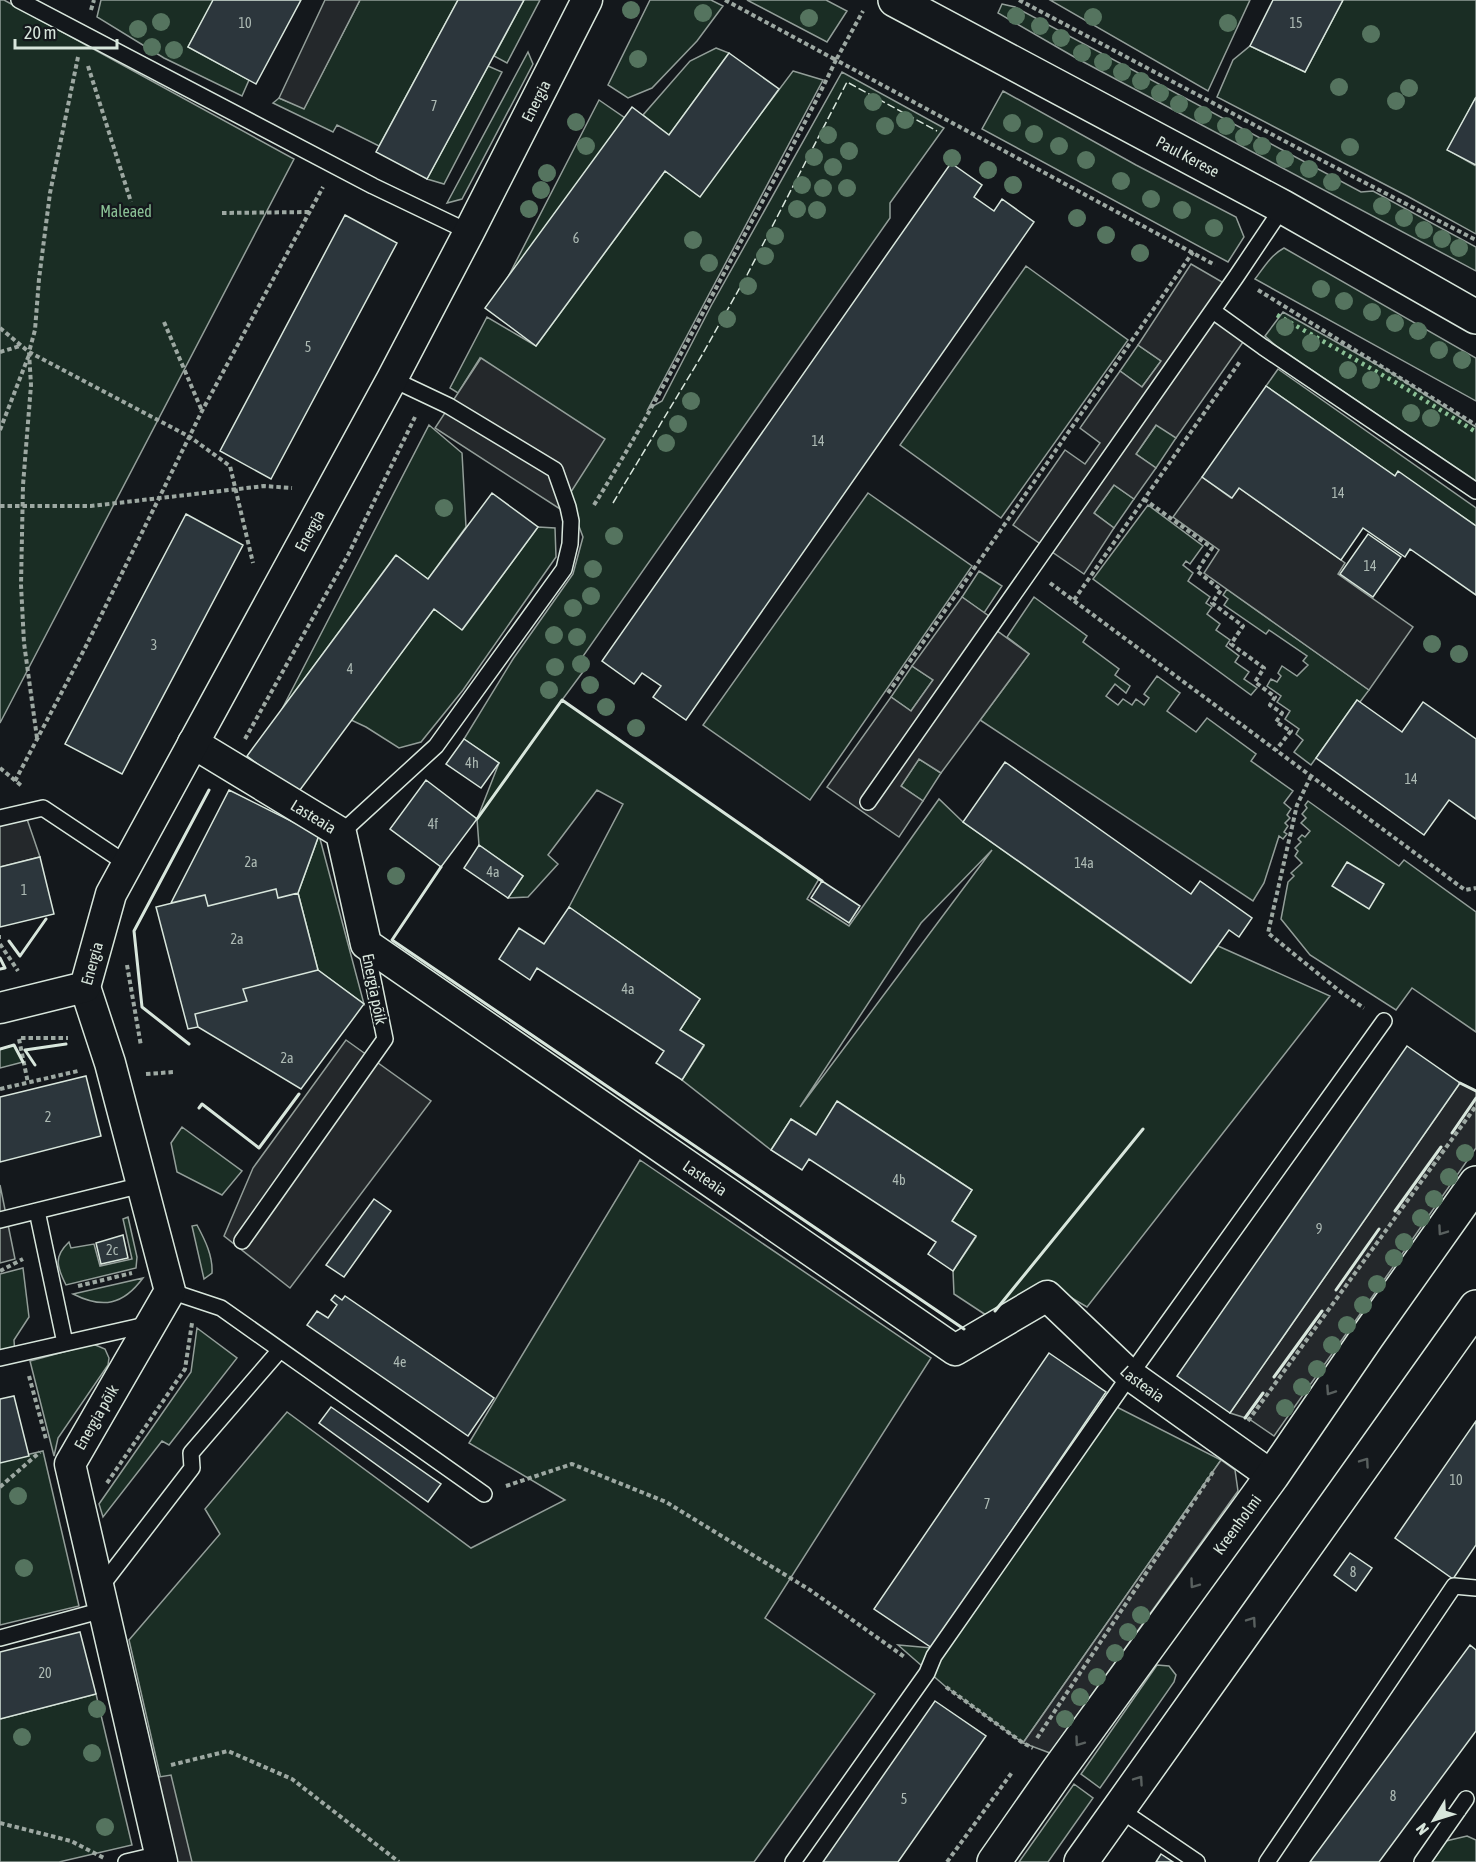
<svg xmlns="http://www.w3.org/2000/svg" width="1476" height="1862" viewBox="0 0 1476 1862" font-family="'Asap Condensed',sans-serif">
<rect width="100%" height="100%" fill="#14181c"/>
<!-- green -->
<path fill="#1a2d24" stroke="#939e99" stroke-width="1.5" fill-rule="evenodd" d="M0,0H4L294,159L0,723Z
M101,0H214L188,47L249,80L242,96L164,58L97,17Z
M360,0H458L379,146L337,125L333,132L273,103L279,98L304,108Z
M524,0H540L507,63L494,56Z
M650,0H711L723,6L697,41L652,88L628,98L608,85Z
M747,0H826L847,11L827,42Z
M1050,0H1250L1208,91Z
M1343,0H1476V97L1448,150L1476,166V234L1407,196L1217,97L1233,60L1250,46L1305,72Z
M1002,4L1015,7L1361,192L1373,191L1476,247V271L1076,58L998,13Z
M716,48L729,53L669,135L643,115L690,61Z
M528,52L533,64L462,199L447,203Z
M488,66L502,72L444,184L427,179Z
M793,71L823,80L648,409L662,401L711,306L842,72L944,128L890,203V218L581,659L588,665L562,700L819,879L807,899L849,926L939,799L963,822L1190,983L1218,946L1330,996L1087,1307L1048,1284L992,1319L954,1294L953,1271L976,1237L952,1221L972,1190L838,1102L816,1135L791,1119L771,1150L682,1080L704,1046L680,1030L700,999L569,907L623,804L597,790L548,855L558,864L528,897L508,898L523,876L479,845L477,819L499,763L464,739L513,659L573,574L583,537L568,497L480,358L458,393L450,388L487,317L536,346L665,171L699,196ZM992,850L800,1107L921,923Z
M1003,91L1136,165L1236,217L1244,237L1228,262L982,129Z
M599,100L625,118L507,279Z
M1284,248L1476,358V401L1255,279C1264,267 1271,255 1284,248Z
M1026,266L1128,340L1001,518L900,445Z
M1283,312L1388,371L1476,427V481L1276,346L1265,336Z
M1138,345L1161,361L1142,387L1120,371Z
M1278,369L1476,508V526L1398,472L1395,476L1266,386Z
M1157,424L1176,438L1156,468L1136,454Z
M429,425L462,453L466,527L428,579L395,556L282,709Z
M1114,485L1134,499L1114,528L1094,513Z
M868,493L972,566L810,800L703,725Z
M1148,505L1203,546L1190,564L1186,561L1183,565L1193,573L1188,581L1210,597L1206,603L1212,607L1207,614L1220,624L1216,630L1230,640L1226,646L1239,656L1235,662L1249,672L1244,679L1257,688L1251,695L1093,579Z
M538,527L555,528L556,557L463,690L421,742L399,748L366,727L351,720L434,609L463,629Z
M979,571L1002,586L984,613L962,597Z
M1227,589L1369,690L1360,702L1357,700L1311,765L1294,752L1303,740L1296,734L1299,729L1285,719L1290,711L1277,702L1281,696L1267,686L1271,679L1277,682L1281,676L1278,673L1282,666L1297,676L1308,665L1303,661L1307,656L1269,630L1266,634L1224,605L1228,599L1223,595Z
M1034,597L1087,636L1083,642L1119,669L1115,675L1130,686L1126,693L1115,684L1106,696L1118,705L1123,699L1132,705L1136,699L1144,705L1149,698L1144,694L1157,676L1180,693L1167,711L1196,732L1207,718L1256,754L1251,761L1293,791L1284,803L1291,809L1287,815L1290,818L1285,823L1288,826L1284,832L1287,834L1283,839L1279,836L1264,883L1253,901L980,720L1029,654L1007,637Z
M912,666L933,680L911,711L891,697Z
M919,759L941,773L923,801L901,786Z
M1308,801L1399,866L1404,860L1476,912V1032L1412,988L1396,1010L1310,955L1281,919L1288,882L1294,876L1291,873L1302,863L1295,856L1298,851L1295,848L1301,842L1298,839L1302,835L1305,837L1310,831L1301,823L1306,818L1302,814L1307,808L1305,805Z
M319,835L364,1004L318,970L298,893Z
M14,1045L23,1062L0,1068V1049Z
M182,1127L242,1171L222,1195L177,1172L171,1143Z
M640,1160L931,1358L765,1618L875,1694L754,1862H180L129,1640L220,1534L205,1509L287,1412L471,1548L565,1500L469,1443Z
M128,1217L137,1257L136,1268L66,1285C57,1267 53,1257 69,1242L71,1248L94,1244L100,1266L132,1259L123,1219Z
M197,1225C205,1240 213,1256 212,1273L204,1279L192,1226Z
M23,1268L29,1317L14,1340L15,1355L0,1358V1274Z
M143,1278C123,1305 103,1309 73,1294Z
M197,1328L237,1358L169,1445L162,1441L103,1517L99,1504L191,1372Z
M93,1344L105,1349L109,1358L108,1365L58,1438L54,1456L30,1361Z
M1101,1399L1221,1460L1023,1743L946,1687L898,1645L932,1648Z
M43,1451L79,1606L0,1625V1461Z
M1157,1665L1169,1666L1176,1675L1174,1682L1100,1788L1081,1774Z
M96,1694L132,1845L59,1862H0V1719Z
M1074,1784L1093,1798L1048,1862H1019Z
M1467,1836L1476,1840V1862H1432L1446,1841Z"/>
<!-- parking -->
<path fill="#24282b" stroke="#939e99" stroke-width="1.5" d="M325,0H360L304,109L279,98Z
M1191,264L1229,286L1213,311L1248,335L1176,438L1156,425L1136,454L1156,468L1134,499L1114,485L1094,513L1114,528L1084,574L1013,525L1065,450L1085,464L1100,443L1080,428L1120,371L1142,387L1161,361L1138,345Z
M481,358L605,439L560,509L435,428Z
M1202,477L1231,498L1239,488L1341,560L1345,563L1338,574L1413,627L1369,690L1204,573L1219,550L1173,517Z
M962,597L996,621L992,627L1029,654L941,773L919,759L901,786L923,801L899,837L827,787L891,697L911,711L933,680L912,666Z
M27,819L40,857L0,867V826Z
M346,1040L431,1101L290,1288L224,1236L253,1168Z
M1460,1083L1476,1091V1148L1370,1300L1274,1436L1249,1419L1230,1413Z
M0,1185L15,1259L0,1263Z
M1221,1460L1235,1470L1238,1491L1050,1753L1023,1743Z
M171,1775L192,1862H166L146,1779Z"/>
<!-- building -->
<path fill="#2c363c" stroke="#d8e6dc" stroke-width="1.5" d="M213,0H301L256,84L188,47Z
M458,0H524L427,179L376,152Z
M1273,0H1343L1305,72L1250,46Z
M729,53L779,89L700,197L665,171L536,346L485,308L632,107L669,135Z
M1476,97V165L1447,150Z
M951,163L982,185L974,197L994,211L1002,199L1034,222L686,720L653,697L661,686L642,673L634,684L602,661Z
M345,215L397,243L271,479L220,451Z
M1266,386L1395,476L1398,471L1476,526V595L1410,549L1405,557L1363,528L1341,560L1239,488L1232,498L1202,477Z
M492,493L538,527L462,630L434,609L297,794L247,756L396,555L428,579Z
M186,514L243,545L122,774L65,744Z
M1368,534L1401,557L1373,597L1340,574Z
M1357,700L1402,732L1423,702L1476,739V819L1449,800L1424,835L1316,758Z
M464,739L499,763L481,788L446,764Z
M1005,762L1191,894L1200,881L1252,918L1239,937L1229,930L1191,983L963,822Z
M426,780L477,819L441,867L390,829Z
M229,790L319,835L298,893L278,898L276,889L208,906L205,895L171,903Z
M479,845L523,876L508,898L464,868Z
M40,857L54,914L0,927V867Z
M1347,862L1384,884L1369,909L1332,886Z
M822,881L860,906L849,923L811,898Z
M276,889L278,898L298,893L318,970L243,989L247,1001L195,1014L198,1027L188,1029L156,907L205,895L208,906Z
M569,907L700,999L680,1030L704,1045L682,1080L656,1063L664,1051L537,968L530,980L499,959L519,928L544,944Z
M318,970L364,1004L301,1089L198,1027L195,1014L247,1001L243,989Z
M1407,1046L1460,1083L1230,1413L1177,1376Z
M86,1076L101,1136L0,1162V1097Z
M837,1101L972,1190L952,1221L976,1236L953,1271L928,1254L936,1242L809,1159L802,1170L771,1150L791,1119L816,1135Z
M374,1199L391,1211L344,1277L326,1265Z
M123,1235L128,1258L101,1264L96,1243Z
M335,1295L342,1300L345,1296L494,1398L468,1436L307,1325L317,1311L328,1318L337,1305L331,1300Z
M1049,1353L1106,1392L932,1648L874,1609Z
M14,1396L29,1456L0,1463V1399Z
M331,1407L441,1484L428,1502L319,1423Z
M1476,1421V1545L1453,1579L1395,1538Z
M1350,1553L1372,1568L1356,1591L1334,1575Z
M80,1632L96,1694L0,1719V1652Z
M1470,1645L1476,1650V1731L1379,1862H1310Z
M935,1701L986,1736L898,1862H823Z
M1161,1854L1173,1862H1156Z"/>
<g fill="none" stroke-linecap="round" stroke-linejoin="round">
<!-- lane casing -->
<g stroke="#d8e6dc" stroke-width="18">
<path id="lane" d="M19,0L373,186L469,232
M1213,311L1263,347L1476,491
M868,802L1236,277L1283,207
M0,818L43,808L127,864
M341,833L436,746L564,569L570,544L571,521L568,507L555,470L449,406L392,379
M37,1211L65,1343
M0,1220L142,1185
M242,1241L385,1039L366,946
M170,1291L221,1308L484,1494
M0,1358L150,1324
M99,1589L192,1468L191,1453L280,1350
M0,1638L103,1610
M1119,1809L1197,1862
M126,1862L160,1854
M793,1862L927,1673L934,1656L1130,1375L1384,1021
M1267,1862L1454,1586L1476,1588
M1422,1862L1466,1799"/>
</g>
<!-- street casing -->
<g stroke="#d8e6dc" stroke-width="33">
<g id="street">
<path id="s1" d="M193,743L341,833L366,944L955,1350L1047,1296L1130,1375L1272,1476"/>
<path d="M85,987L110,1063L170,1291L70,1464L162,1862"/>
<path id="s2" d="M0,1008L85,987L111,894L392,379L469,232L587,0"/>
</g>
</g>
<!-- secondary casing -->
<g stroke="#d8e6dc" stroke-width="36">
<g id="secondary">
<path id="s3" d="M994,1862L1059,1769L1272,1476L1367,1337L1476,1183"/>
<path d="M1081,1862L1476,1307"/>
</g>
</g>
<!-- highway casing -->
<g stroke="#d8e6dc" stroke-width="36">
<g id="highway">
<path id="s4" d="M895,0L1283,207L1476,317"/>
</g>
</g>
<!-- path -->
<path stroke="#9da8a2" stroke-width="4" stroke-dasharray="4.5 3" stroke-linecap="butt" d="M725,0L836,60L863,11
M1019,0L1292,145L1476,240
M91,10L94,0
M88,66L131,202
M222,213L310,212
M1258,290L1476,425
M164,322L202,411
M0,328L29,352L190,437L230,466L253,563
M0,352L20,346
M0,430L29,355
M1144,499L1212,548L1197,571L1221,590L1212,603L1243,626L1231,644L1264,668L1255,682L1275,697L1270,705L1282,713L1276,722L1291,731L1276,750
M594,505C649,417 696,325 745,234C776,176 808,119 836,60L1215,265
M0,506H91L264,486L292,488
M1050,583L1465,890L1476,888
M1074,600L1241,360
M888,693L1193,252
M37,738L24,643L21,585L23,485L31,385L29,352L35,330L39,279L50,193L78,57
M245,739L348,555L415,417
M0,768L23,787
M1311,776L1297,805L1268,933L1342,993L1364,1008
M15,781L85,648L202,411L323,187
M0,937H1
M0,944L18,971
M127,965L141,1046
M21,1038H68
M19,1039L28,1083
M146,1074L174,1072
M0,1089L78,1071
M0,1271L23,1259
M78,1286L132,1273
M29,1376L46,1439
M1248,1421L1476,1106
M107,1483L185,1369L192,1323
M506,1486L572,1464L666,1502L810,1590L906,1658
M0,1487L40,1452
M946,1687L1023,1743L1033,1748
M1037,1738L1213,1472
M171,1765L228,1751L292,1779L399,1862
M0,1823L71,1841L104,1858
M947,1862L1013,1771"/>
<!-- lane -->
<use href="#lane" stroke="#14181c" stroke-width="15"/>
<!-- street -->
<use href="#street" stroke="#14181c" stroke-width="30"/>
<!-- secondary -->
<use href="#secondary" stroke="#14181c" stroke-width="33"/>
<!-- highway -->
<use href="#highway" stroke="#14181c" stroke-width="33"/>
<!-- hedge -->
<path stroke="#8ac095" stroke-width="4.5" stroke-dasharray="3 4.5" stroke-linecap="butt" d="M1277,315L1400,385L1476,432"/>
<!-- fence -->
<path stroke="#d8e6dc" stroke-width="1.5" stroke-dasharray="8 3" stroke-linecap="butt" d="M613,503L702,355L747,275L847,82L937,131"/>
<!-- wall -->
<path stroke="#d8e6dc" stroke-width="3" d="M477,819L562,700L822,881
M441,867L392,940L964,1329
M9,941L20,956L46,919
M0,958L5,968L0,969
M189,1044L142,1007L134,931L209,790
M0,1049L14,1045L23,1062
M35,1065L25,1050L66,1044
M1460,1083L1476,1091
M199,1108L202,1104L259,1148L299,1094
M1452,1133L1476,1098
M1395,1211L1441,1147
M1336,1290L1379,1229
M995,1311L1143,1129
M1274,1377L1322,1311
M1245,1418L1263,1393"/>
</g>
<!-- trees -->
<g fill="#55745f">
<circle cx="631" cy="10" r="9"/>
<circle cx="703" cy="13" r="9"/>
<circle cx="1016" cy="16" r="9"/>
<circle cx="1093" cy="17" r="9"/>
<circle cx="809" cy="18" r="9"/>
<circle cx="161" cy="22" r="9"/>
<circle cx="1228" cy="23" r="9"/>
<circle cx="1040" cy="26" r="9"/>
<circle cx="138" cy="29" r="9"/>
<circle cx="1371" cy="34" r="9"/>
<circle cx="1061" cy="38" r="9"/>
<circle cx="152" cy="47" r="9"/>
<circle cx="174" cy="50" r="9"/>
<circle cx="1082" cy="53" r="9"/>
<circle cx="638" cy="59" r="9"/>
<circle cx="1103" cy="62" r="9"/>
<circle cx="1122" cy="72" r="9"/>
<circle cx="1141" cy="81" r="9"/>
<circle cx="1339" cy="87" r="9"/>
<circle cx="1409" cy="88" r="9"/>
<circle cx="1160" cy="93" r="9"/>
<circle cx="1396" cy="101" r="9"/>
<circle cx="873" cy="102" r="9"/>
<circle cx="1179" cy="104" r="9"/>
<circle cx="1203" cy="115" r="9"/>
<circle cx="905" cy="120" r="9"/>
<circle cx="576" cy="122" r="9"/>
<circle cx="1012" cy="123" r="9"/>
<circle cx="885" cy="126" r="9"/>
<circle cx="1226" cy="126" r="9"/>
<circle cx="1034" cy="134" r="9"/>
<circle cx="828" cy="135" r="9"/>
<circle cx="1244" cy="137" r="9"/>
<circle cx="586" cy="146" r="9"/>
<circle cx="1059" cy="146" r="9"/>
<circle cx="1262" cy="146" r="9"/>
<circle cx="1350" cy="147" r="9"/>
<circle cx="849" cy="151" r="9"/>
<circle cx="814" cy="157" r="9"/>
<circle cx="952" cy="158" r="9"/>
<circle cx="1285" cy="159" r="9"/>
<circle cx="1086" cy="160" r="9"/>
<circle cx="833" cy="167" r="9"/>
<circle cx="1309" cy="169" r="9"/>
<circle cx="988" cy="170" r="9"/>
<circle cx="547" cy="173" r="9"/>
<circle cx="1121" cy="181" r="9"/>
<circle cx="1332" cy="182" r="9"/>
<circle cx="802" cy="185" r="9"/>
<circle cx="1013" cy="185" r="9"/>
<circle cx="823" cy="188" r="9"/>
<circle cx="847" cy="188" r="9"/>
<circle cx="541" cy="190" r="9"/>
<circle cx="1151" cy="199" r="9"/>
<circle cx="1382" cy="206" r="9"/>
<circle cx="529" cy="209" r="9"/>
<circle cx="797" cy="209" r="9"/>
<circle cx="817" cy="210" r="9"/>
<circle cx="1182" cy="210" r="9"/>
<circle cx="1077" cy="218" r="9"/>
<circle cx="1404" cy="218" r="9"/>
<circle cx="1214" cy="228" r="9"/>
<circle cx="1424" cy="230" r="9"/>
<circle cx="1106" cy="235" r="9"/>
<circle cx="775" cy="236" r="9"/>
<circle cx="1442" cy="239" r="9"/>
<circle cx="693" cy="240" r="9"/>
<circle cx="1459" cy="248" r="9"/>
<circle cx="1140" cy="253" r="9"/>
<circle cx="765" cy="256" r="9"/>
<circle cx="709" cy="263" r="9"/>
<circle cx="748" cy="286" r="9"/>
<circle cx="1321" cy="289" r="9"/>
<circle cx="1344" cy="301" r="9"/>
<circle cx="1372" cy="312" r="9"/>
<circle cx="727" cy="319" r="9"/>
<circle cx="1395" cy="323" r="9"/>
<circle cx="1285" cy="327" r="9"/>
<circle cx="1418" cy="331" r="9"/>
<circle cx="1311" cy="343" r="9"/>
<circle cx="1439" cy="350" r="9"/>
<circle cx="1462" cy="360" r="9"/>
<circle cx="1348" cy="370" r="9"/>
<circle cx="1371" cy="380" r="9"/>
<circle cx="691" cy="401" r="9"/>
<circle cx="1411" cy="413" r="9"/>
<circle cx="1431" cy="418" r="9"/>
<circle cx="678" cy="424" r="9"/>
<circle cx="666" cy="443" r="9"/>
<circle cx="444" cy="508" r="9"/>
<circle cx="614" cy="536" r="9"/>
<circle cx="593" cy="569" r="9"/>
<circle cx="591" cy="596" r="9"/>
<circle cx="573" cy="608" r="9"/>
<circle cx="554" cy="635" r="9"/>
<circle cx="577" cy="637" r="9"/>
<circle cx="1432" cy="644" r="9"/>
<circle cx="1459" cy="654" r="9"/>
<circle cx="581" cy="664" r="9"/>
<circle cx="555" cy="667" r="9"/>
<circle cx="590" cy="685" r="9"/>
<circle cx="549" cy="690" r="9"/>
<circle cx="606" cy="707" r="9"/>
<circle cx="636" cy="728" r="9"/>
<circle cx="396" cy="876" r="9"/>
<circle cx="1465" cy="1153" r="9"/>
<circle cx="1449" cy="1177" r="9"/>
<circle cx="1434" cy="1199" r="9"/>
<circle cx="1421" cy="1218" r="9"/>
<circle cx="1404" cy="1242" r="9"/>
<circle cx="1394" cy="1258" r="9"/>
<circle cx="1377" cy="1284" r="9"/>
<circle cx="1363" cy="1305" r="9"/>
<circle cx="1347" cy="1325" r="9"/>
<circle cx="1332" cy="1345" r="9"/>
<circle cx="1317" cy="1369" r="9"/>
<circle cx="1302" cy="1387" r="9"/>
<circle cx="1285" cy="1408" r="9"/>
<circle cx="18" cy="1496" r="9"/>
<circle cx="24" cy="1568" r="9"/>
<circle cx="1141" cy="1615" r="9"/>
<circle cx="1128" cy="1632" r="9"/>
<circle cx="1115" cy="1653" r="9"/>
<circle cx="1097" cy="1677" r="9"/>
<circle cx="1080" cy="1697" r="9"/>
<circle cx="97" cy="1709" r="9"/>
<circle cx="1065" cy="1719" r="9"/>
<circle cx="22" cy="1737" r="9"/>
<circle cx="92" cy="1753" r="9"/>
<circle cx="105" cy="1827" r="9"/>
</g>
<!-- one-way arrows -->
<defs><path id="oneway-chevron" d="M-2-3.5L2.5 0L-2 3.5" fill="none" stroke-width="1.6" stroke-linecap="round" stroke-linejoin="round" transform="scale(1.5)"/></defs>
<g stroke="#59605f">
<use href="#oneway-chevron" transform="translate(1442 1231) rotate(125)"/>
<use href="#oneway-chevron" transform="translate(1330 1391) rotate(124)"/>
<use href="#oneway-chevron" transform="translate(1365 1462) rotate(-55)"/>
<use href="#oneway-chevron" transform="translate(1194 1584) rotate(126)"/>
<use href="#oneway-chevron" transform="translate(1252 1621) rotate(-55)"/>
<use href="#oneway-chevron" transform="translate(1079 1742) rotate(126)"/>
<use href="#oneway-chevron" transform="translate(1139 1780) rotate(-55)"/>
</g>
<g text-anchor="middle" stroke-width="4.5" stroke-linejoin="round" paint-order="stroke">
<!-- number labels -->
<g font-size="14" fill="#adbab4">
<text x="245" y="28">10</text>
<text x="1296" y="28">15</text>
<text x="434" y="111">7</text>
<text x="576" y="243">6</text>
<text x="308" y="352">5</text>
<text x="818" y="446">14</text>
<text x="1338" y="498">14</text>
<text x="1370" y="571">14</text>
<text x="154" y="650">3</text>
<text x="350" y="674">4</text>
<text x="472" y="768">4h</text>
<text x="1411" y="784">14</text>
<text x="433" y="829">4f</text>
<text x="251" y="867">2a</text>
<text x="1084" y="868">14a</text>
<text x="493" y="877">4a</text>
<text x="24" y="895">1</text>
<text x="237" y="944">2a</text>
<text x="628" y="994">4a</text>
<text x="287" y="1063">2a</text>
<text x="48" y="1122">2</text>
<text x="899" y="1185">4b</text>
<text x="1319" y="1234">9</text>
<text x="112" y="1255">2c</text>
<text x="400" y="1367">4e</text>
<text x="1456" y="1485">10</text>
<text x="987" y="1509">7</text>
<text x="1353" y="1577">8</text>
<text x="45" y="1678">20</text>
<text x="1393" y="1801">8</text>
<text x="904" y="1804">5</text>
</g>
<!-- street labels -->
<g font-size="16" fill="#d8e6dc" stroke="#14181c">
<text dy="6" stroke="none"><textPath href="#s2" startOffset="1084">Energia</textPath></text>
<text dy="6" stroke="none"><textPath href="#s4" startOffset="332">Paul Kerese</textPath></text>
<text dy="6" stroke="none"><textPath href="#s2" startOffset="598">Energia</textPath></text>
<text dy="6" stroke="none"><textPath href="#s1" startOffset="141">Lasteaia</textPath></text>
<text dy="6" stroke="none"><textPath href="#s2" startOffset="112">Energia</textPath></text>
<text transform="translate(375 989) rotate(79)" y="6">Energia põik</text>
<text dy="6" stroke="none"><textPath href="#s1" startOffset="699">Lasteaia</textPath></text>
<text dy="6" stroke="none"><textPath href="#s1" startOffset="1239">Lasteaia</textPath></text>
<text transform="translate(96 1417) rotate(-60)" y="6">Energia põik</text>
<text dy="6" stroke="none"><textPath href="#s3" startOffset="416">Kreenholmi</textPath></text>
</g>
<!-- park labels -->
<g font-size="16" fill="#8ac095" stroke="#14181c">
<text x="126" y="217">Maleaed</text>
</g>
</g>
<!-- north arrow -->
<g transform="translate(1434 1820) rotate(232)" stroke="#14181c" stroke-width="4.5" paint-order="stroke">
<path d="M0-4.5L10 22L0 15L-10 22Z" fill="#d8e6dc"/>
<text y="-9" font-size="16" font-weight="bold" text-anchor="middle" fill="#d8e6dc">N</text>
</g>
<!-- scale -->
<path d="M15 39v9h102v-9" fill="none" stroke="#d8e6dc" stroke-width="3"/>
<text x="24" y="39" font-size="18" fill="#d8e6dc" stroke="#14181c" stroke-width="4.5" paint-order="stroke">20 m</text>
</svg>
